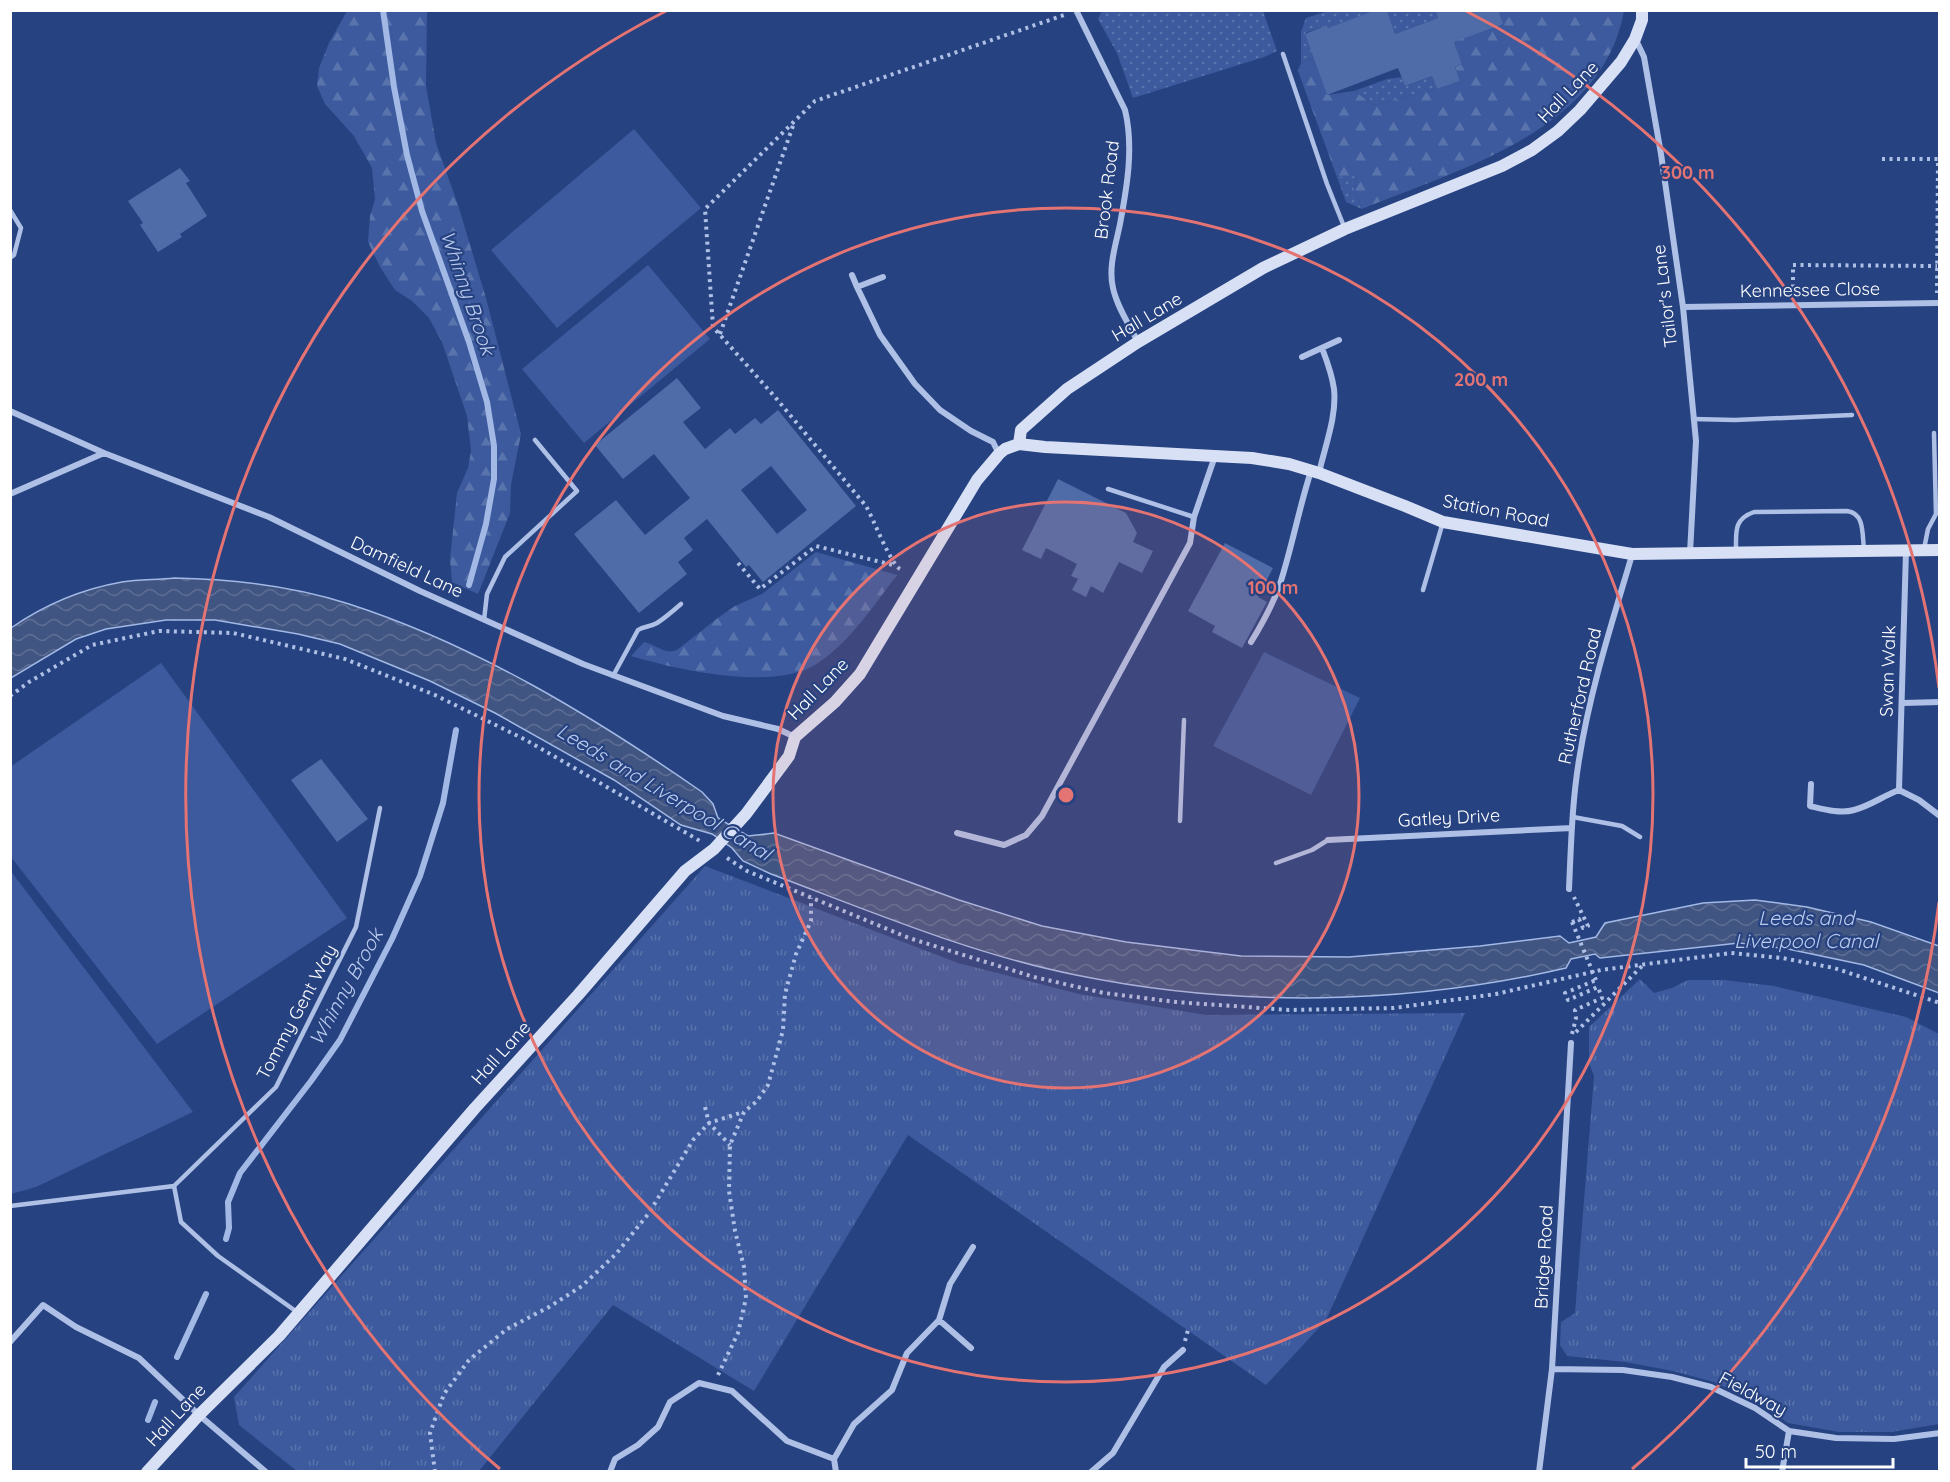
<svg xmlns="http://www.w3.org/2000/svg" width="1950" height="1482" viewBox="0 0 1950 1482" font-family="Quicksand,sans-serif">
<defs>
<pattern id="grass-dots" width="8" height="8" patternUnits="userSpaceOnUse" patternTransform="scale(1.5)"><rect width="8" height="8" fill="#3c5a9d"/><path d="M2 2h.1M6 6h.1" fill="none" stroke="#5973ac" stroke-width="1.8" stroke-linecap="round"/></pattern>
<pattern id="forest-firs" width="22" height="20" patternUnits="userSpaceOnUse" patternTransform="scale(1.5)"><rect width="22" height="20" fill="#3c5a9d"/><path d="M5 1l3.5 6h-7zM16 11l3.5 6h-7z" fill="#5973ac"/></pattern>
<pattern id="park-tufts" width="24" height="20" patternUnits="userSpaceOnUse" patternTransform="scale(1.5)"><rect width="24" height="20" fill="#3c5a9d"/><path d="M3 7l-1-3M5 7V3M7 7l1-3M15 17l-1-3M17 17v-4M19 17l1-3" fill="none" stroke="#5973ac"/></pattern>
<pattern id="water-waves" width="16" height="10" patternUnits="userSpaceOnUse" patternTransform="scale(1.5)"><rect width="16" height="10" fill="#415582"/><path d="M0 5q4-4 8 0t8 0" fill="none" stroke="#5e6e95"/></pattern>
</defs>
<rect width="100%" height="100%" fill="#274280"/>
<!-- grass -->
<path fill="url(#grass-dots)" d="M1102,11H1263L1277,51L1264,57L1133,98L1117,53L1098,19Z
M1328,11L1373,12L1328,28L1327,25L1305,33L1314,58L1301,63V32L1306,18Z
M1387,11H1435L1438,18L1395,34Z
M1432,76L1437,89L1374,105L1354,91L1387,79L1402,77L1405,86Z
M1348,175L1357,176L1354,188L1362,209L1346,202L1337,177Z"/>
<!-- forest -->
<path fill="url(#forest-firs)" d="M347,11H427L426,86L436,143L458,205L486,298L521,434L511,485L510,513L478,594L452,582L450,559L457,493L468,468L471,451L467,416L442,342L429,318L412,301L395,290L380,267L368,242L370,216L375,199L372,168L354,136L325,104L317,86L319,68L329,43Z
M1498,11H1624C1602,131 1460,169 1362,209L1354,188L1357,176L1337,177L1298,71L1301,63L1314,58L1327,95L1354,91L1374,105L1437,89L1460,81L1455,67L1462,64L1454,42Z
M816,552L897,575C873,606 851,641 818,663C775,692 678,670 631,656L644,642C657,645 664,655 677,650L719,617L735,606L762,594Z"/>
<!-- park -->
<path fill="url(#park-tufts)" d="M705,866L958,963L1079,994L1206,1015L1465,1013L1326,1320L1266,1385L908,1135L754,1391L613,1305L479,1471H297L239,1425L234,1397Z
M1640,979L1654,993L1672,988L1688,980H1724L1774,986L1906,1017L1939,1034V1424L1891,1432H1839L1788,1423L1760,1403L1714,1382L1673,1371L1625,1362L1567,1356L1560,1345L1561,1322L1575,1313L1594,1076L1589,1063V1027Z"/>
<!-- pitch -->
<path fill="#3c5a9d" d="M634,129L701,208L557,328L491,250Z
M648,265L710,339L584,443L522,369Z
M1264,652L1360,698L1311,795L1213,746Z
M161,663L347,918L157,1044L11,857L10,767Z
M10,870L193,1112L36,1187L11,1194Z"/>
<!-- water -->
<path fill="url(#water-waves)" stroke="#a2b9e6" stroke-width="1.5" d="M174,578C232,579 293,586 349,604C476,645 594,717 702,792L713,804L718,818L748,836L774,833L959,900L1042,926L1126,942L1241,956L1349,957L1480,946L1560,936L1569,943L1596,937L1605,923L1703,903L1755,900L1807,907L1871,922L1939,946V993L1864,965L1788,949L1739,943L1600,958L1595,954L1571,959L1566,968C1406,1005 1237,1008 1076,975C971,954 870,911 771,874L743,861L732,848L712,834L681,825L614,780L495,713L430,681L340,644L298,634L215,620H166L106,629L76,639L11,678V628C44,605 82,589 122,582C139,579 157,580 174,578Z"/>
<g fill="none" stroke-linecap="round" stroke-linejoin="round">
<!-- stream -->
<path stroke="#a2b9e6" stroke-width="6" d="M383,10L394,87L407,155L422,211L469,342L487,402L494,446V479L486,524L469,585
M226,1239L229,1228L228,1202L240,1173L311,1081L340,1040L392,939L420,876L443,803L456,730
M177,1357L206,1294
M148,1420L155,1402"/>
</g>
<!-- building -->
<path fill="#4f6ba8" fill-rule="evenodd" d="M1376,10H1387L1395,34L1438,18L1435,10H1498L1503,24L1454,42L1462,64L1455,67L1460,81L1437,89L1432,76L1405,86L1398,68L1327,95L1305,34L1327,25L1328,28Z
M180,168L190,181L186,183L207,216L180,234L182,237L158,252L140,225L143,223L128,201Z
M677,378L701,408L683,422L705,449L730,428L735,434L755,418L761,424L778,410L856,506L763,582L749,565L746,567L707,519L684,538L693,550L678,562L687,574L639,613L574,534L616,500L645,535L690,498L654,454L623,479L595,445ZM771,466L807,510L777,534L741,490Z
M1058,479L1126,513L1137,533L1133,542L1153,551L1142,573L1119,562L1103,593L1091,586L1086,597L1072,590L1078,579L1071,576L1077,564L1046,548L1041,559L1022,550Z
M1225,543L1273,568L1258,597L1267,602L1242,648L1212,632L1215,626L1188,611Z
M321,759L368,819L337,842L291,780Z"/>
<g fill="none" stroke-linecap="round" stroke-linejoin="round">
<!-- path -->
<path stroke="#aec0e6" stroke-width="4" stroke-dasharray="3 4.5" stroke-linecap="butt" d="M1882,159H1938L1937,293
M1793,295V265L1937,266
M720,334L794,123
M738,563L760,589L816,546L893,565
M900,569C890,563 874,520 866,506L775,397L713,327L705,209L815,101L1067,14
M10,696L29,682L92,645L159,631L233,633L345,659L435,695L526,740L700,841
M727,858L747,871L909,938L1034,977L1104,993L1176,1002L1289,1010L1394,1008L1496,994L1601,970L1731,953L1782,958L1834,968L1940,1003
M1572,922L1579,919L1583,928L1588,926L1574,897
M1576,1032L1643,965
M1572,1034L1576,1018L1575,1010L1602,998L1598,987L1568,1000L1565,993L1596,980
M705,1107L709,1123L730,1145
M1185,1341L1188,1330
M718,1375L738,1333L746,1298L744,1267L735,1231L729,1191L730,1145L744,1112L757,1101L768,1085L783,1030L785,994L796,954L811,921V898
M435,1472L430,1433L444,1394L469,1360L507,1329L549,1307L582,1286L616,1254L649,1213L693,1140L709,1123L743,1112"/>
<!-- lane -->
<path stroke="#aec0e6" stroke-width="4.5" d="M1283,54L1327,184L1345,229
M10,210L21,228L14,255L10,258
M1693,419L1735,420L1852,415
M1108,489L1194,517
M1924,549L1928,529L1936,514L1934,433
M1736,550C1736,531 1734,519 1754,512L1847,511C1865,513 1862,535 1864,549
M1423,590L1443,522
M484,620L487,594L505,557L577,491L535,440
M613,676L638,630C644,626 650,627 657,623C665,618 673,611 681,604
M1573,817L1622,826L1640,837
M1180,821L1184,720
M1276,863L1312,850L1328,840
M10,1206L174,1186
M297,1312L218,1256L181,1222L174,1186L276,1087L356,927L380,808"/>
<!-- street -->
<path stroke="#aec0e6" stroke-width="6" d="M1076,10L1125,110C1134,147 1127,187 1120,224C1116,244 1108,267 1113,288C1117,307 1129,324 1138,342
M1636,40L1644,57L1661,154L1683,307L1696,441L1690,553
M852,275L857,287L883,277
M857,287L880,335L915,384L940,410L971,431L993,442L999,454
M1683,307L1937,303
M1302,357L1339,340
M10,411L104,453L269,517L420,591L583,664L723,716L778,729L795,737
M1319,473C1325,446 1337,416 1334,389C1332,374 1327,361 1322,348
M10,494L104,453
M1251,642C1262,624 1273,604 1280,584C1292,547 1299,508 1311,471
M1903,703L1940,702
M1811,784L1810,806C1823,809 1840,814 1854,810C1870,806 1883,796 1899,790L1919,800L1940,816
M1899,790L1906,551
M957,833L1004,845L1026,835L1042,816L1190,543L1194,517L1215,456
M1328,840L1572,828
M1569,889C1571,846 1572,802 1579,760C1590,690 1612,623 1632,555
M939,1320L971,1348
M10,1342L43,1305L76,1327L139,1358L199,1415L266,1472
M1552,1369L1623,1370L1672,1377L1711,1387L1755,1408L1789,1431L1836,1438L1894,1439L1940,1433
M610,1472L615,1459L638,1445L658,1427L670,1402L699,1383L732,1391L787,1441L834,1459
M836,1472L834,1459L854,1424L892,1390L907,1353L939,1320L950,1284L973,1247
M1091,1472L1113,1453L1164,1367L1183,1350
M1539,1472L1552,1369L1571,1043
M1782,1472L1789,1431"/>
<!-- secondary -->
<path stroke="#d7e0f5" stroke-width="12" d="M1019,444L1021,430L1067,389L1138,342L1263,268L1345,229L1502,166L1532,150L1558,131L1580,110L1621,62L1635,39L1642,20V10
M147,1472L199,1415L279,1336L475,1108L578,995L685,871L714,849L746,814L789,756L795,737L835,702L860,674L977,480L999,454L1005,449L1019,444L1045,447L1252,458L1289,464L1319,473L1405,506L1443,522L1632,554L1940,550"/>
<!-- path-bridge -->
<path stroke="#aec0e6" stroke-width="4" stroke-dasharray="3 4.5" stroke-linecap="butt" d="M1572,922L1596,980"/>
</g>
<!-- distance rings -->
<circle cx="1066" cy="795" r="293" fill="#e47373" fill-opacity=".12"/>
<g fill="none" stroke="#e47373" stroke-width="3">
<circle cx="1066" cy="795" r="293"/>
<circle cx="1066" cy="795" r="587"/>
<path d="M1939 902A880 880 0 0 1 1632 1469M500 1469A880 880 0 0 1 666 11M1466 11A880 880 0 0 1 1939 688"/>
</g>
<g text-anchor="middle" stroke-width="4.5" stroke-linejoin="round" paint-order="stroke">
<!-- street labels -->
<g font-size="18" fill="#fff" stroke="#274280">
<text transform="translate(1568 92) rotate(-46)" y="6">Hall Lane</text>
<text transform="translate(1107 190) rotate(-83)" y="6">Brook Road</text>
<text transform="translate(1810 290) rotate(-1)" y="6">Kennessee Close</text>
<text transform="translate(1665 296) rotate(-97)" y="6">Tailor's Lane</text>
<text transform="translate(1147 317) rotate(-31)" y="6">Hall Lane</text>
<text transform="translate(1496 511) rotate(11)" y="6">Station Road</text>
<text transform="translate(407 567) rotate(25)" y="6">Damfield Lane</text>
<text transform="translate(1888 671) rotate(-88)" y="6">Swan Walk</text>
<text transform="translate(818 689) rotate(-46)" y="6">Hall Lane</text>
<text transform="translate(1580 696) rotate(-77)" y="6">Rutherford Road</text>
<text transform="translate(1449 818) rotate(-3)" y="6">Gatley Drive</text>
<text transform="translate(297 1012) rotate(-62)" y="6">Tommy Gent Way</text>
<text transform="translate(501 1053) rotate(-48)" y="6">Hall Lane</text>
<text transform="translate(1544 1257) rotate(-87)" y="6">Bridge Road</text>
<text transform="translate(1753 1394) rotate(28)" y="6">Fieldway</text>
<text transform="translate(176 1415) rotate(-47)" y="6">Hall Lane</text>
</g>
<!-- water labels -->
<g font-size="20" font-style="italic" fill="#b9caed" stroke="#274280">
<text transform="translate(468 293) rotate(71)" y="7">Whinny Brook</text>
<text transform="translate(664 792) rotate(31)" y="7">Leeds and Liverpool Canal</text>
<text x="1806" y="925">Leeds and<tspan x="1806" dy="23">Liverpool Canal</tspan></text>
<text transform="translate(346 987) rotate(-61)" y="7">Whinny Brook</text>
</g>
</g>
<circle cx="1066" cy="795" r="9" fill="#e47373" stroke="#274280" stroke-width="3"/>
<g font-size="18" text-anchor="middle" font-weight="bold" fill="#e47373" stroke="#274280" stroke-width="4.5" stroke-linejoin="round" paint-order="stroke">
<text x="1688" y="179">300 m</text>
<text x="1481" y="386">200 m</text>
<text x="1273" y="594">100 m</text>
</g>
<!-- border -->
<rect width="1950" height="1482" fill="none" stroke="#ffffff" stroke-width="24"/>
<!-- scale -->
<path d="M1746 1458v9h147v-9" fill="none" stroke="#ffffff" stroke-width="3"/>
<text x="1755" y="1458" font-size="18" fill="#ffffff" stroke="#274280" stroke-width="4.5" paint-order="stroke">50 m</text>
</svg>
